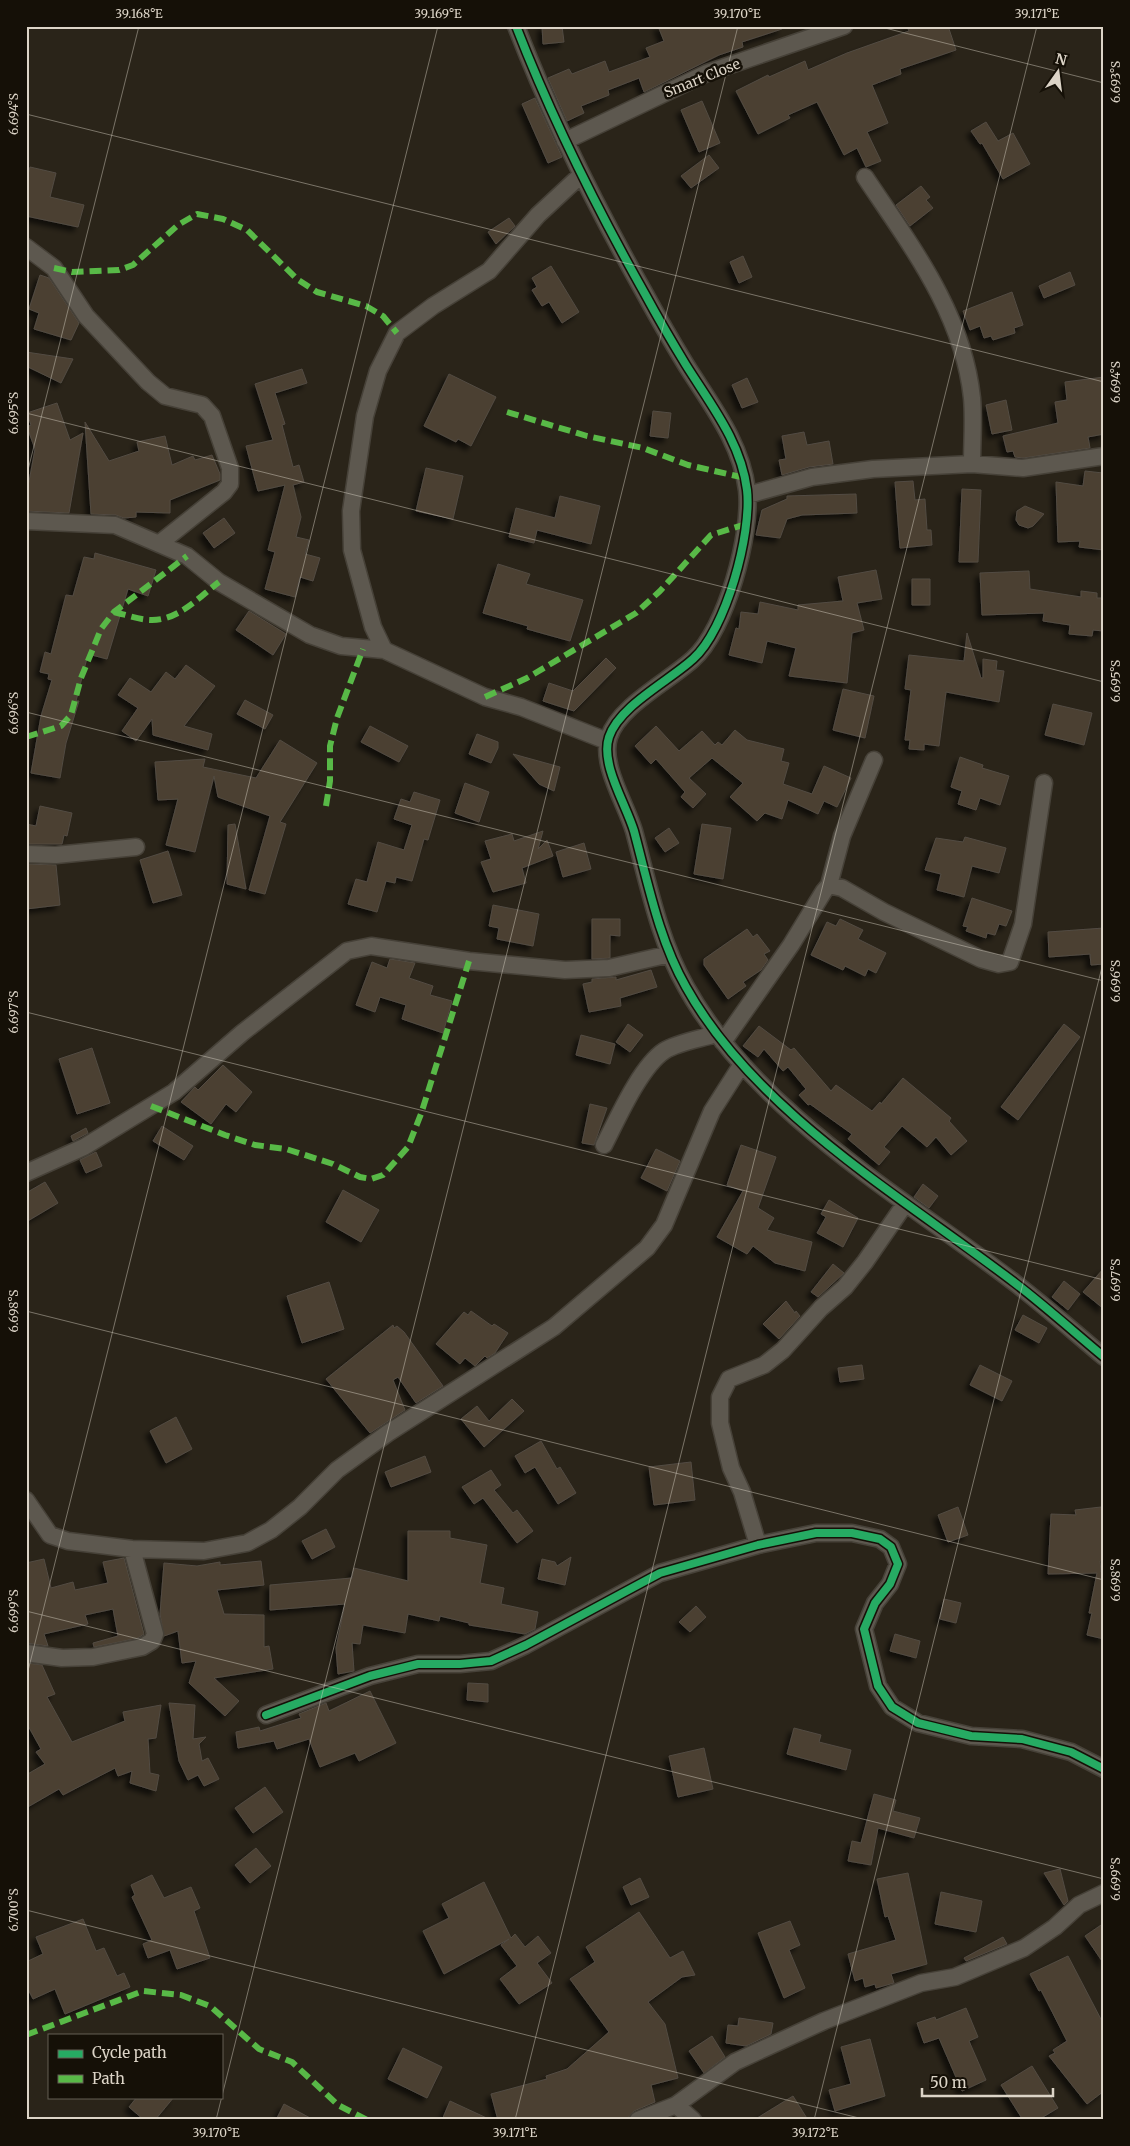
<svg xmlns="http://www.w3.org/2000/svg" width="1130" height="2146" viewBox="0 0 1130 2146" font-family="Merriweather,serif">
<defs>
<filter id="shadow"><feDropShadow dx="-4.5" dy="4.5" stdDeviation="2.5" flood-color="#0009"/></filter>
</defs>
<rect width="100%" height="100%" fill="#2a2419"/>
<!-- building -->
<path fill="#4c4030" stroke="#524b43" filter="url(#shadow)" d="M542,26H562L564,42L543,44Z
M658,26H782V29L742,42L743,47L719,55L644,92L639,78L608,90L609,95L581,106L584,113L567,121L548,78L569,69L572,74L605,61L609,72L650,57L646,48L664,41Z
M907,26H948L956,50L900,69L901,74L872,85L888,123L867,132L881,161L866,167L857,148L844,155L817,102L788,115L790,118L758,134L736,91L768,75L769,77L805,61L808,70L847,53L909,31Z
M535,98L562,157L548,163L522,104Z
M702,101L720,143L699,152L681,110Z
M986,122L998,141L1013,133L1030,164L1003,179L982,143L980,144L971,131Z
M709,155L719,168L691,188L681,176Z
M30,167L56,173L50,197L84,205L78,227L26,216V183Z
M921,186L930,197L926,200L933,208L910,226L896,205Z
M509,218L515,226L496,244L488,232Z
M743,256L752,277L739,283L730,262Z
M551,266L579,312L562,323L549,302L542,306L532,290L537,287L532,278Z
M1070,272L1075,285L1044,298L1039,286Z
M40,275L49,278L79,323L71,340L34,329L39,313L29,309Z
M1012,292L1023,325L1014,328L1015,333L993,340L991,336L984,338L980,326L970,330L963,311Z
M26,352L73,359L61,383L26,366Z
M302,369L307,383L275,393L285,424L282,425L293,467L299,465L304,482L293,485L301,517L296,537L309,540L305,554L320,558L313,581L300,577L295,597L265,589L275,552L268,550L285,485L258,491L246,446L273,440L255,384Z
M449,374L496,397L471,446L458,439L456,442L424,426Z
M1104,377V434L1088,437L1090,448L1023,458L1015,457L1013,451L1007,452L1003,436L1058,423L1055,402L1067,400L1065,382Z
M747,378L758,402L742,408L732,385Z
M1006,400L1012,430L992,434L986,405Z
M57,403L70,440L83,433L69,513L26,511V498L35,449L27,427L31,425L27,413Z
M653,411L671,413L668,438L650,436Z
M85,422L109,461L139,451L137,442L165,436L172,465L193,456L195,460L212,455L220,474V480L170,500V513L136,512V517L124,518L116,515L91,514Z
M804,432L807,445L829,441L833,464L809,467L782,475L779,460L786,459L782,436Z
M426,468L463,476L453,519L416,511Z
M1085,471L1103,473L1104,550L1079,547L1080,541L1058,542L1056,482L1083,486Z
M913,481L915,500L925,499L927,530H931L932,545L900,548L895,482Z
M962,489L981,490L978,562H959Z
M856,494L857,513L802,515L787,519L780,538L756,535L762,510L787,499V496Z
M560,496L600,506L591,544L537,530L534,543L509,537L516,508L555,518Z
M1025,506L1044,514L1033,526L1028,528L1019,525L1016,520L1017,511Z
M224,518L235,533L214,548L203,533Z
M95,553L156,570L148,596L128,589L107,659L88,654L76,701H79L66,743L60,778L31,773L41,716L52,680L48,679L49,674L40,672L45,652L51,654L66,595L73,596L84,557L94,559Z
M498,564L530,574L526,584L583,600L570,641L527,629L528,626L483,613Z
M876,570L882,599L857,603L864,630L852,633L847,683L789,676L796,648L767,641L762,663L729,655L736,628L739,629L741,612L758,614L760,602L798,610V605L843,601L838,577Z
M1029,571L1030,589L1081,597V591L1097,593V598H1104V631L1093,630L1092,636L1069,634L1070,625L1043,621L1044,613L982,615L980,573Z
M912,579H930V605H912Z
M249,611L286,634L273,655L236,630Z
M967,633L981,678H983V659L997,661L996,670L1004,671L999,702L946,692L939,746L924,744V750L909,749L910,740H905L911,690L905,689L909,655L964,661Z
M606,658L616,668L574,711L543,701L549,683L573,691Z
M186,665L215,686L184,726L212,734L208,750L153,735L152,719L136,741L122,731L138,708L118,695L130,678L151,692L166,672L175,679Z
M843,689L874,696L865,738L833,730Z
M245,700L273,715L265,729L237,714Z
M1053,704L1092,713L1084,745L1045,735Z
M370,726L408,746L399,762L361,742Z
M656,726L679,751L702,731L715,745L718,742L722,745L735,730L747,740L784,749L781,761L789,763L783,784L812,794L824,766L851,778L837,807L824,801L818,814L788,800L782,819L765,813L757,821L730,797L743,783L712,758L689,778L706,794L693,808L681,797L685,792L656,759L651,764L635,746Z
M477,734L498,742V748L491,763L469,754Z
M280,740L317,763L280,822L286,824L265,894L249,890L270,816L218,797L214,776L195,852L166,845L178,799L158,800L155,762L205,759L203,767L256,778Z
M513,754L560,767L554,791L539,784Z
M960,757L983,765L982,768L1009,776L1000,805L980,798L976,810L958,804L962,791L951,787Z
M465,783L489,792L479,822L455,813Z
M414,792L440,800L428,840L424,839L412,881L396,877L395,883L386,881L377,912L348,904L356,879L367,882L378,842L404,850L412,825L394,819L401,799L410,802Z
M40,806L72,813L67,836L64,835L62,844H26V824L36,826Z
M235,824L246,889L227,884L228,825Z
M702,824L731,828L723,879L694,874Z
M669,828L679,843L665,852L655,838Z
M543,831L538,849L547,840L553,856L522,868L526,883L493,892L481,862L491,859L485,841L512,834L514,841Z
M965,837L1006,848L999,873L972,866L964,897L937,890L941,874L925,870L936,838L963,842Z
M584,843L591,869L563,877L556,852Z
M168,851L182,895L153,903L140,860Z
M26,864L56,865L60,905L26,909Z
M972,898L1012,911L1006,926L999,924L995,935L987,933L986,938L966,931L968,927L963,926Z
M493,905L539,914L533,946L497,939L499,928L489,926Z
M592,919H620V936L610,935V958L592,959Z
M840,919L863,930L858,939L886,953L876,973L868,969L865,976L845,966L843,970L811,955L827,922L836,926Z
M1104,928V964L1091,965L1090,954L1049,957L1048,932Z
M747,929L753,937L757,934L770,951L764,954L768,960L761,970L743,982L746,986L728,999L704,965V959Z
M390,959L415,963L409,978L433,986L430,995L452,1001L443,1033L402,1019L406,1005L380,997L375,1012L356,1005L372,962L387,968Z
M651,970L657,987L620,998L621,1006L589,1012L583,984L592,982V979L616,977V980Z
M628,1024L643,1035L630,1052L616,1042Z
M1064,1024L1080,1037L1018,1120L1001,1107Z
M759,1026L791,1050L794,1048L831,1091L836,1085L872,1111L880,1102L881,1104L903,1078L951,1118L949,1121L967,1141L951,1155L936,1137L927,1147L902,1126L884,1147L890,1152L879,1165L848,1139L852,1134L810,1104L808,1105L799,1095L806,1089L788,1067L783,1071L764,1049L758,1057L743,1046Z
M581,1035L615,1044L610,1064L576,1055Z
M92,1048L110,1103L77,1114L59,1059Z
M223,1065L252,1092L236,1112L226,1104L211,1124L181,1102L195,1087L198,1090Z
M590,1104L607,1108L594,1145L582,1143Z
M162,1126L193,1146L184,1160L153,1141Z
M86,1128L88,1133L73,1141L71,1136Z
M741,1145L776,1157L758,1208L774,1218L767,1230L812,1242L805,1271L775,1263L753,1246L747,1254L717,1237L743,1191L727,1185Z
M656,1149L680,1161L667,1191L641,1178Z
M96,1152L102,1166L86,1173L80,1160Z
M45,1182L58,1203L26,1222V1193Z
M923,1184L938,1196L929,1208L914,1197Z
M343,1190L379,1210L361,1242L326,1222Z
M829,1200L858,1218L843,1247L817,1233L826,1217L821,1214Z
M833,1264L844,1273L818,1297L811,1292Z
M1104,1268V1309L1083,1292Z
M1064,1281L1080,1294L1068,1310L1052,1297Z
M329,1282L344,1329L302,1343L287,1296Z
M786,1301L795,1313L796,1311L800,1316L779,1339L763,1324Z
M471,1311L492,1326L494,1324L508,1333L495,1353L487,1358L485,1356L475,1366L465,1358L460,1364L436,1344L464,1312L468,1315Z
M1023,1315L1047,1328L1039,1343L1015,1330Z
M393,1325L394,1328L397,1326L404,1332L443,1386L416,1403L398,1377L393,1380L405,1410L370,1433L326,1379Z
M862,1365L864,1379L840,1382L838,1368Z
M980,1365L1012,1381L1002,1401L970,1385Z
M512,1399L524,1411L484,1447L461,1419L477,1406L489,1421Z
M176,1417L192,1449L166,1463L150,1431Z
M541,1441L557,1469L560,1467L576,1493L558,1504L535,1467L525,1473L515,1456Z
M425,1456L431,1472L391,1487L385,1472Z
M691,1462L695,1500L654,1505L649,1467Z
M491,1470L501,1485L494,1490L513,1513L517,1510L533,1531L517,1543L483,1498L474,1504L462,1487Z
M958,1507L968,1535L948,1542L938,1515Z
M1101,1507L1104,1540V1560L1100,1561L1101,1572H1104V1639L1087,1635L1092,1613H1089L1097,1573L1048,1574L1051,1514L1076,1515L1075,1510Z
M326,1529L335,1547L312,1559L302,1541Z
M408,1531H450V1538L487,1545L480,1583L504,1588L501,1604L538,1612L535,1629L525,1634L469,1625V1623L440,1616L439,1621L408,1614L405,1633L363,1625L360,1644L352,1643L354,1671L338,1674L336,1648L345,1604L270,1610V1585L352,1578L354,1568L408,1581Z
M571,1557L565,1585L538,1579L542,1559L555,1562L557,1566Z
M124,1558L144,1634L138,1638L94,1647L93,1643L118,1636L113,1609L85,1615L88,1624L44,1634L48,1646L26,1643V1563L44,1559L51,1588L73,1582L75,1590L108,1583L103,1562Z
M261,1561L264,1585L217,1590L224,1614L264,1615V1647L269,1646L273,1669L214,1678L239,1701L225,1716L189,1683L196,1661L182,1663L178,1631L164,1636L160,1614L164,1563L197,1566L220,1562V1565Z
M944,1599L961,1603L956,1623L940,1619Z
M696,1606L706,1617L690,1632L679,1622Z
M895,1634L920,1641L916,1658L890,1651Z
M26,1663L42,1665L55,1694L47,1697L72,1742L125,1721L123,1712L161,1705L156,1738L148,1739L150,1773L159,1775L156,1791L130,1783L132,1771L118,1776L115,1768L63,1795L59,1789L26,1808V1775L45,1764L36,1752L41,1749L26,1722Z
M468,1683L488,1684V1702L467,1700Z
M370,1691L396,1743L359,1761L355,1753L320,1767L309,1739L277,1749L274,1741L238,1748L236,1732L259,1727L260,1731L301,1718L299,1714L326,1703L329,1711Z
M169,1703L195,1705L193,1739L206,1737L199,1744L202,1761L208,1758L219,1779L204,1786L198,1775L188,1780L179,1761Z
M794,1728L821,1735L819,1742L851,1750L846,1770L787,1754Z
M704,1748L713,1789L678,1797L669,1756Z
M265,1787L283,1812L253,1833L235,1808Z
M874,1794L896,1800L893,1811L920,1818L914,1838L878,1828L871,1865L848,1861L852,1841L861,1843Z
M256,1848L271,1866L250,1883L235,1865Z
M1060,1869L1068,1901L1064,1905L1044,1873Z
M908,1873L927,1964L891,1974L894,1983L876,1988L875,1984L865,1987L863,1978L855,1981L848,1954L896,1940L888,1916L885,1917L877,1879Z
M152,1875L164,1898L191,1887L200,1908L194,1911L210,1958L177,1969L170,1950L148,1958L143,1944L152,1940L132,1897L135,1895L131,1885Z
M640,1878L649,1897L631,1905L623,1887Z
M484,1882L511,1938L515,1934L525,1947L538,1936L551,1953L537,1963L552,1983L519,2004L500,1979L517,1966L501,1945L509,1939L444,1974L423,1931L449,1918L442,1904Z
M941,1892L982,1901L976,1932L935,1924Z
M639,1912L670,1958L683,1951L695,1975L682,1977L648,2002L665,2024L678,2078L651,2085L655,2102L634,2111L629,2117L617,2120H498L491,2094L547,2079L546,2076L567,2069L609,2032L570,1979L595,1962L586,1947Z
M83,1919L96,1951L104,1948L117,1976L124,1973L130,1987L65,2014L55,1989L33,1999L26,1985V1962L43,1954L36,1937Z
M790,1921L800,1945L789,1950L805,1988L784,1998L758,1933Z
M1104,1923V1964L1085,1936Z
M1003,1937L1007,1944L966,1961L964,1958Z
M1068,1956L1104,2025V2091L1087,2104L1049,2056L1055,2053L1053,2050L1067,2041L1041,1990L1039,1991L1030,1974Z
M966,2008L978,2037L969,2041L986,2080L962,2091L939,2038L924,2043L917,2023L935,2017L936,2020Z
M739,2018L773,2023L771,2034L746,2046L726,2043L728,2025L738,2026Z
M712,2036L725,2057L704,2073L689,2051Z
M870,2039L885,2096L835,2111L829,2090L851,2084L841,2047Z
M403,2048L442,2067L427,2098L388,2079Z
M1032,2066L1058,2108L1038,2120H1023L1001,2085Z
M793,2096L808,2120H754Z
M137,2097H174L155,2120H144L129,2107Z
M450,2101L491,2120H442Z
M284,2104L314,2120H276Z"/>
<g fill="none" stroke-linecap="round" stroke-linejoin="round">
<!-- minor casing -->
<g stroke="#464138" stroke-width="19">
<path id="minor" d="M516,26C552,119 596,207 645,294C658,318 672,342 686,365C711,405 741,442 747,490C752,533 726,630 693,659C669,681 619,706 609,737C600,764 626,804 634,831C648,883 659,940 686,987C756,1113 903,1197 1015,1283C1045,1306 1074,1332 1104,1357
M565,141L707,73L844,26
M581,175L538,215L489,271L433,306L397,333L378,371L365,416L351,511L352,550L373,627L384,650L485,697L521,707L607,741
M865,177C911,246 963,313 972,398C974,420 972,442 972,464
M26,247L54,268L86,316L148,382L165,396L202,405L212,416L230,468V484L224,492L160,543
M748,495L812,477L873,469L972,464L1023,468L1104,456
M26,521L115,525L187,556L219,582L310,635L341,646L384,650
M26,854L56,855L136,847
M829,885L842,888L884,912L981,959L999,964L1010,962L1023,924L1044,783
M723,1042L791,945L824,891L829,885L842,836L874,760
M604,1145C617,1120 640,1067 664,1051C678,1042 700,1039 716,1034
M26,1173L84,1147L174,1092L242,1033L347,951L371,946L469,961L565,970L609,968L670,954
M26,1500L50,1535L68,1541L132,1549L204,1551L247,1543L271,1530L300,1507L337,1470L388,1433L554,1327L647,1248L664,1225L712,1111L742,1064
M758,1545L742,1492L731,1468L720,1423V1397L729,1379L764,1365L783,1350L821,1308L845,1287L865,1262L905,1204
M26,1653L62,1658L93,1657L142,1647L152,1641L155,1634L132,1549
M266,1715L370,1676L418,1664H460L491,1661L526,1645L660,1573L758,1545L816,1533H852L880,1539L891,1547L898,1564L890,1584L875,1603L864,1629L878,1686L892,1707L918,1723L971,1736L1022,1739L1071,1752L1104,1769
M676,2105L693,2120
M638,2120L676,2105L735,2062L824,2021L921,1983L955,1977L1024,1948L1055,1927L1079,1905L1104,1893"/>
</g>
<!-- minor -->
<use href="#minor" stroke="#5d584f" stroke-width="16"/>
<!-- quiet -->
<path stroke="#58b947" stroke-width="6" stroke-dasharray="12 6" stroke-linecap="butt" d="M54,268L72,272L119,270L133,265L178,225L197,214L223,219L247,230L297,279L317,292L366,306L383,316L397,333
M507,412L587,436L643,448L688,465L745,478
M114,612C126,615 140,620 152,620C179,620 199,597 219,582
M485,697L527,678L636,613L660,591L711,535L746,524
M26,737L61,726L71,715L81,678L101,629L114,612L187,556
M326,806L330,781V746L337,718L363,649
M151,1106L225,1135L255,1145L286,1149L333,1164L360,1177L371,1179L383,1175L408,1147L421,1114L469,961
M26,2035L143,1991L181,1995L210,2006L259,2049L292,2062L338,2105L367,2120"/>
<!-- cycleway casing -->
<g stroke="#151007" stroke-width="11">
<path id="cycleway" d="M516,26C552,119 596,207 645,294C658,318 672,342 686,365C711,405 741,442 747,490C752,533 726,630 693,659C669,681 619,706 609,737C600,764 626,804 634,831C648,883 659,940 686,987C756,1113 903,1197 1015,1283C1045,1306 1074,1332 1104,1357
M266,1715L370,1676L418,1664H460L491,1661L526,1645L660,1573L758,1545L816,1533H852L880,1539L891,1547L898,1564L890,1584L875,1603L864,1629L878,1686L892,1707L918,1723L971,1736L1022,1739L1071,1752L1104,1769"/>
</g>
<!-- cycleway -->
<use href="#cycleway" stroke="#26ab63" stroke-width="8"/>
</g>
<!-- ticks -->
<path fill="none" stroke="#dcd4c7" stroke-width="1" stroke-opacity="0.45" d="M877,26L1104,83M26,114L1104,382M26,413L1104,682M26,478L139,26M26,712L1104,981M26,1012L1104,1280M26,1311L1104,1580M26,1611L1104,1879M26,1679L438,26M26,1910L867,2120M216,2120L738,26M515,2120L1037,26M814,2120L1104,959"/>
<g text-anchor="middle" stroke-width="5" stroke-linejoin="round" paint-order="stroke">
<!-- street labels -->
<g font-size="14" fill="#dcd4c7" stroke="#151007">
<text transform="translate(702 78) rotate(-22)" y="5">Smart Close</text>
</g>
</g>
<!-- border -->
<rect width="1130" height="2146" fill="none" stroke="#151007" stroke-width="55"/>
<!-- legend -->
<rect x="48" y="2034" width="175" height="65" fill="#151007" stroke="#655e54"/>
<rect x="58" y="2050" width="25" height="8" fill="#26ab63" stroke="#655e54"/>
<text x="92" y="2058" font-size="15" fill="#dcd4c7">Cycle path</text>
<rect x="58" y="2075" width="25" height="8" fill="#58b947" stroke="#655e54"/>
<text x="92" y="2084" font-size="15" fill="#dcd4c7">Path</text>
<!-- north arrow -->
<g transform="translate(1058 72) rotate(14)" stroke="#151007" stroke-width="4" paint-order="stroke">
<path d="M0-4L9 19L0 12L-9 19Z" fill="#dcd4c7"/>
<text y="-8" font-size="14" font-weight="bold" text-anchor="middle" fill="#dcd4c7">N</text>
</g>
<!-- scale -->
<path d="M922 2088v8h131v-8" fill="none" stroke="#dcd4c7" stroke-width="2.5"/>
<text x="930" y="2088" font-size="15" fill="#dcd4c7" stroke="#151007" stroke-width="4" paint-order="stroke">50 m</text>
<rect x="28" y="28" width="1074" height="2090" fill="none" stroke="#dcd4c7" stroke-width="2"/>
<g font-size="12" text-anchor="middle" fill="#dcd4c7">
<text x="139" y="18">39.168°E</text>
<text x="438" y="18">39.169°E</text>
<text x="737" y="18">39.170°E</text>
<text x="1037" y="18">39.171°E</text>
<text transform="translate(1116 82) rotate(-90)" y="4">6.693°S</text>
<text transform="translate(14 114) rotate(-90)" y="4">6.694°S</text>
<text transform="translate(1116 382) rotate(-90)" y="4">6.694°S</text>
<text transform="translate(14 413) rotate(-90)" y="4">6.695°S</text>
<text transform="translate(1116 681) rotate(-90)" y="4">6.695°S</text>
<text transform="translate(14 713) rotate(-90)" y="4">6.696°S</text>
<text transform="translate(1116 981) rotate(-90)" y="4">6.696°S</text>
<text transform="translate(14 1012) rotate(-90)" y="4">6.697°S</text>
<text transform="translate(1116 1280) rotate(-90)" y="4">6.697°S</text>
<text transform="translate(14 1311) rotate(-90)" y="4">6.698°S</text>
<text transform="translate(1116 1580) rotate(-90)" y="4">6.698°S</text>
<text transform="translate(14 1611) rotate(-90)" y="4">6.699°S</text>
<text transform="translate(1116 1879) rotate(-90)" y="4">6.699°S</text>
<text transform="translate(14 1910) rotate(-90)" y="4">6.700°S</text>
<text x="216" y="2137">39.170°E</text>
<text x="515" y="2137">39.171°E</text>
<text x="815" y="2137">39.172°E</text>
</g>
</svg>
